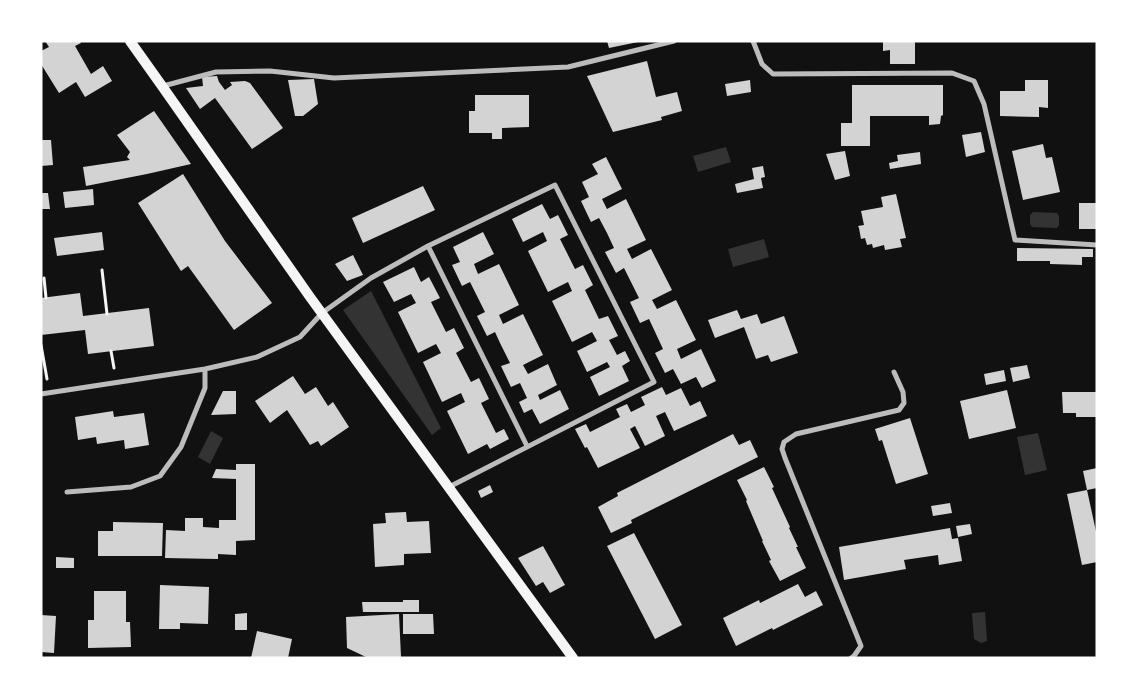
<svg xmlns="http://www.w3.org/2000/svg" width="1138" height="699" viewBox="0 0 1138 699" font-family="Mulish,sans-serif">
<rect width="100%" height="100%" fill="#111"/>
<!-- water -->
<path fill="#333" d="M726,147L731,162L698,172L693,156Z
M1033,212L1057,213L1059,216V225L1057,228L1032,227L1030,224V215Z
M764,239L769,257L733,267L728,249Z
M371,291L441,428L432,435L343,310Z
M211,431L223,438L210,464L198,457Z
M1038,433L1047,470L1025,475L1017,437Z
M985,612L987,641L981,643L974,639L972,613Z"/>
<!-- building -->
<path fill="#d3d3d3" d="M45,41H80L81,43L75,46L91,74L103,66L112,81L85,97L76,82L59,93L41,64V51L49,47Z
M607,41H638V42L609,48Z
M883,41H915V64H890V50L883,51Z
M647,61L656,97L677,92L682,111L661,117L662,120L613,132L587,76Z
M217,76L219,82L225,90L232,85L230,82L245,81L250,83L283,128L252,149L215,98L200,109L186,88L203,86L202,77Z
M314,79L318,104L303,116H295L288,80Z
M750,80L751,92L727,96L725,84Z
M1025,80H1048V108L1039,107V117L1000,116V91H1025Z
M852,85H943V115L941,116L940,124L929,125V116H870V146H841V123H852Z
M475,95H529V127L502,128V139H492V133H469V111H475Z
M154,111L191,164L147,174L86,186L83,167L130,160L127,157L130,152L117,135Z
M981,132L985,152L966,157L962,135Z
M41,140H51L53,165L41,166Z
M1043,144L1046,158L1052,157L1060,192L1023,200L1012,151Z
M845,151L850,176L835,180L826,154Z
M920,152L921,164L890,169L889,163L898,161L897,155Z
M606,157L622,189L602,199L607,209L626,199L646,240L627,249L632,259L651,249L672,290L652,300L657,309L676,300L696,340L677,349L681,359L701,349L716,381L702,388L696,377L681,384L673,369L665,373L655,353L663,349L649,319L640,323L630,302L639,298L624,268L616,273L605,252L614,248L607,233L599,218L591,222L581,201L589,197L582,182L598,174L592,164Z
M763,166L765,177L761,178L763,188L737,193L735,184L754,179L752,168Z
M183,174L225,241L272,303L234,330L188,266L181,271L138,203Z
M423,186L435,210L363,243L352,218Z
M93,189L94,205L65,208L63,192Z
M41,193H48L50,209H41Z
M896,194L906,238L900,239L902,247L885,250L884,245L873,248L872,244L867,245L865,238L861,239L859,228L858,226L864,225L861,211L883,207L881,197Z
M1079,203H1097V229H1079Z
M542,204L550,219L558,215L568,235L560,239L575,269L583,265L593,285L585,290L599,319L608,316L618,336L609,340L617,355L625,351L630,361L622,366L629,381L599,396L590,377L610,367L607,362L587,372L577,351L597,341L592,332L572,342L552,301L572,291L568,282L548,292L528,251L547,241L543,232L523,242L512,219Z
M102,232L104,250L57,256L54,238Z
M483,232L494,254L474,264L478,274L499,264L519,305L499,315L503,324L523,314L543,355L523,365L528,374L548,364L557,385L538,395L540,400L560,390L569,409L540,424L532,409L524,413L519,402L527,398L520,383L511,387L501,366L510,363L500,343L495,332L487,336L477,316L485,312L470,282L462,286L452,265L460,262L453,247Z
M1017,248L1093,249V257H1082V265L1050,264V261H1017Z
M353,255L363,275L347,281L335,264Z
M414,267L421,282L429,277L440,298L431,302L446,332L454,328L464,348L456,353L471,382L479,378L489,399L481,403L496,433L504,429L509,439L490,449L487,444L468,454L447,411L465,402L461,393L442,402L423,362L441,353L436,344L418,353L398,312L416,303L411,294L394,302L383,282Z
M80,293L83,316L149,308L154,346L88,354L85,330L41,335V298Z
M737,310L741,319L757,314L761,324L784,316L798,353L771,362L768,355L756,359L744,327L715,338L708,320Z
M1027,365L1030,378L1013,382L1010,368Z
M1004,370L1006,381L986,385L984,374Z
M293,376L305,394L316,387L328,406L333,402L349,427L321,446L318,441L310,445L287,410L270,423L255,401Z
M662,387L666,395L681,388L690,406L700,401L707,416L674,431L665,412L656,416L665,436L645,446L635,426L630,429L640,448L598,468L587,447L585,448L575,429L586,424L590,432L620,417L616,409L627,404L631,412L645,405L641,397Z
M1007,390L1016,428L969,439L960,401Z
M223,391H236V414L211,415Z
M1062,392H1097V417H1076V413H1063Z
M113,411L114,417L144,413L149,445L125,449L124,440L97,444L96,437L78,440L75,417Z
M910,418L928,474L896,484L882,440L879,441L875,429Z
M733,434L739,445L750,440L758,457L631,520L632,523L611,533L598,507L618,496L617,493Z
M236,464H255V540L236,541V555L218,554V559L165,558L166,530L185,531V518H203V527L219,528V520H236V479L212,478L216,469L236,470Z
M764,467L774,487L772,488L790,527L789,528L798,547H796L806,568L780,581L769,561L771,560L762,541H763L746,501L747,500L737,480Z
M1097,468V488L1087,490L1097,536V562L1082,565L1067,494L1087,490L1083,471Z
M490,485L493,492L481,498L478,491Z
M950,503L952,513L933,516L931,506Z
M406,512L407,522L429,521L431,553L404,554V565L375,567L373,524L386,523L385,513Z
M113,522L163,523L162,556H98V531H113Z
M970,524L972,534L958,537L956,526Z
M950,528L952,539L958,538L962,561L939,565L938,555L904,560L906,569L844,580L839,547Z
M634,533L682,625L655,639L607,546Z
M543,546L565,585L550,593L543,582L536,586L518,558Z
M56,557L74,558V568H56Z
M798,584L805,597L816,591L823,605L773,630L772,628L736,646L723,618L759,600L760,603Z
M160,585L209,587L208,624L180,623V629H159Z
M94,591H126V622H130L131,647L88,648V620H94Z
M403,600H419V612H363L362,602H403Z
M247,613V630H235V614Z
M399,614L401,657L368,658L347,648L346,617Z
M403,614H433L434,634H403Z
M41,615L56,616L54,653L41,652Z
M257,631L292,639L288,658H251Z"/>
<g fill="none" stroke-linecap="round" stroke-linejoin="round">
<!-- path -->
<path stroke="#f5f5f5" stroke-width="3" d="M102,270L107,314
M44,278L46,298
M41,345L47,379
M111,351L114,368"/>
<!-- minor -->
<path stroke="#bcbcbc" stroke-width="5" d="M753,41L762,64L773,74L952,73L974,81L984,104L1015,240L1097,245
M163,86L216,72L270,71L334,78L568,67L674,41
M428,246L527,446
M41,394L205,369L257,357L300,337L322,313L371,278L428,246L555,185L654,382L449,487
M67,492L131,487L160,476L181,447L205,388V369
M851,658L854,656L861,646L785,458L782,449L784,442L796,434L899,410L904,403L903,392L894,372"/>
<!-- secondary -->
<path stroke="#f5f5f5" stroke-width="10" d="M130,41L162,86L310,297L573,658"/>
</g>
<!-- border -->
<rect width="1138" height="699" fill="none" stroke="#ffffff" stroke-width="85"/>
</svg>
